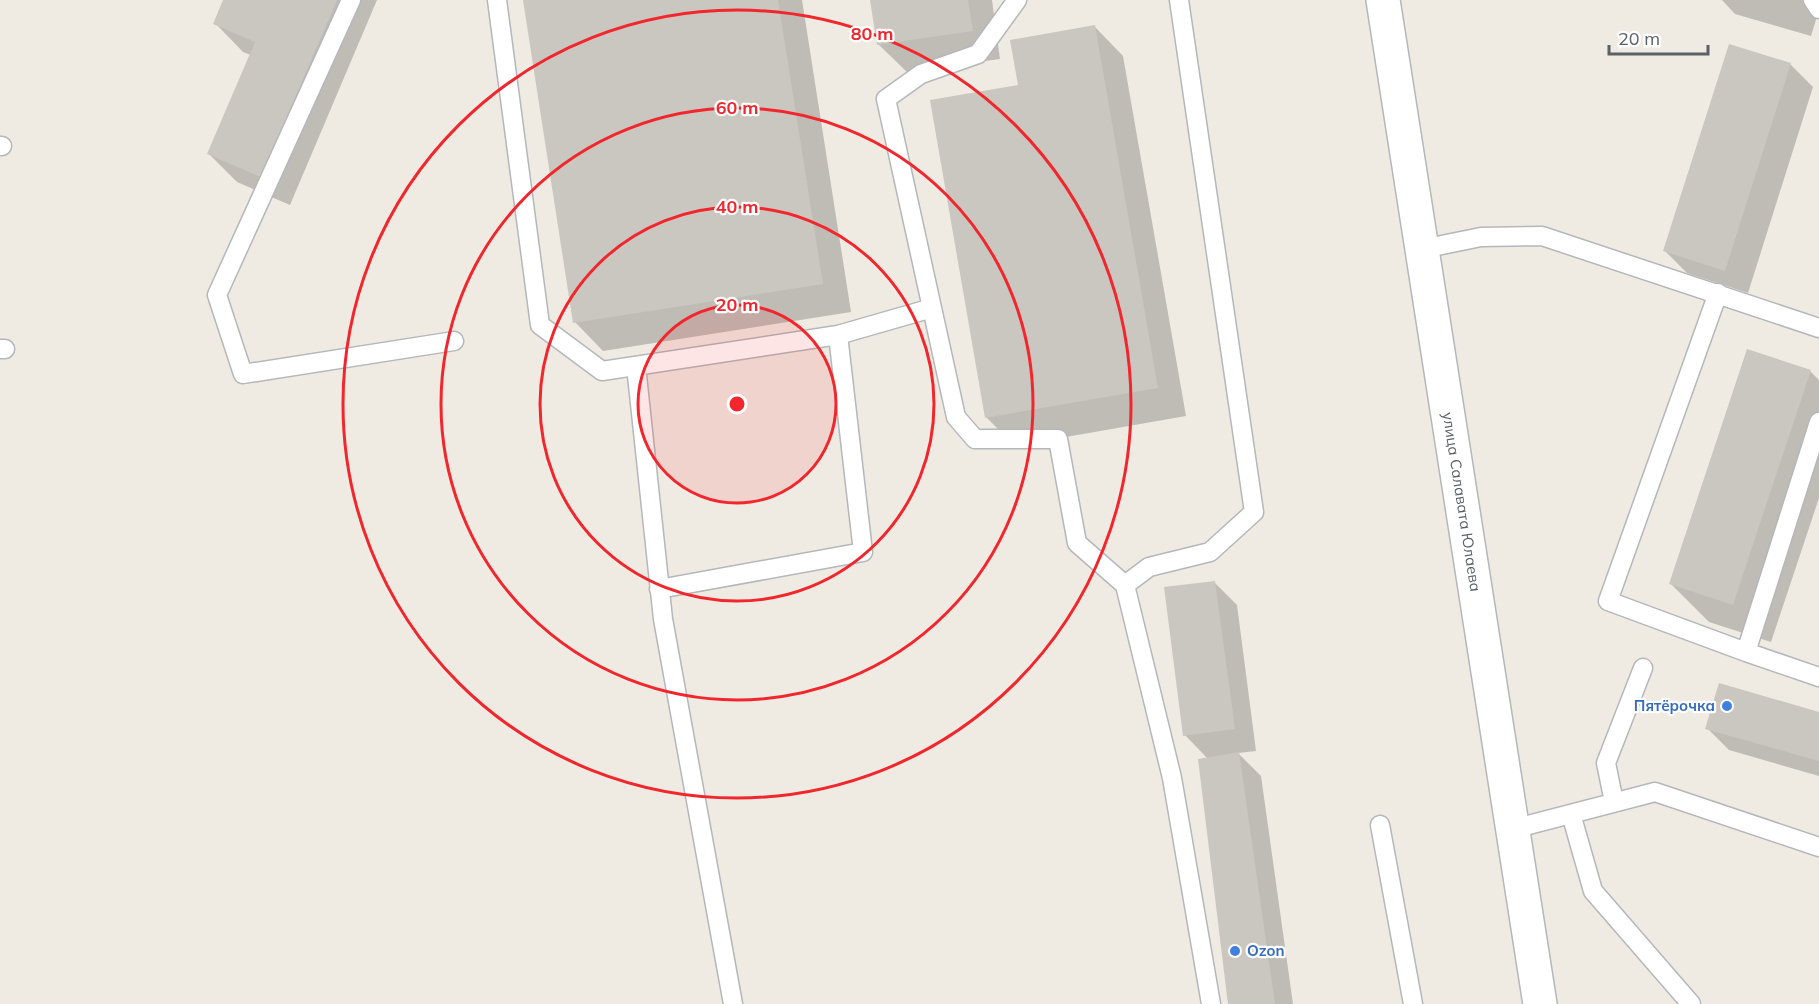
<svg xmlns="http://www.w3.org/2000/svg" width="1819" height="1004" viewBox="0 0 1819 1004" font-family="Mulish,sans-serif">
<rect width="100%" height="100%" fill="#efebe3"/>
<!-- shadow -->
<path fill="#0003" d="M225,0H377L290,205L237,182L208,153L251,55L243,52L215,23Z
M524,0H802L851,312L603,351L575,322Z
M872,0H992L1000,59L907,72L878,44Z
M1722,0H1819V10L1811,36L1735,14Z
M1095,27L1123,56L1186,416L1015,446L986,417L1020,86Z
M1730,45L1791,65L1813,87L1748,293L1687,273L1665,251Z
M1810,371L1819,380V498L1771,642L1709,622L1671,584Z
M1215,583L1237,605L1256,751L1238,753L1261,776L1293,1004H1230L1208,759L1185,735Z
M1819,713V776L1729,750L1707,728Z"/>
<!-- building -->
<path fill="#cac6c0" d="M223,0H337L261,177L207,154L255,42L213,24Z
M523,0H778L823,284L573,323Z
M870,0H968L973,31L877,45Z
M1095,25L1158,388L985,418L930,100L1018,85L1010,40Z
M1729,44L1791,63L1725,271L1663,251Z
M1747,349L1811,370L1733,605L1669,584Z
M1215,581L1235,729L1183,736L1164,587Z
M1719,683L1819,712V761L1705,729Z
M1239,752L1275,1004H1228L1198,759Z"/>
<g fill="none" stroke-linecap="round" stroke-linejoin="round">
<!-- service casing -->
<g stroke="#b4b7bb" stroke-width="21">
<path id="service" d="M351,0L217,295L243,374L454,341
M497,0L540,325L602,371L838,335L932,308L886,99L921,74L978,54L1017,0
M1179,0L1254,512L1210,552L1149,567L1125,585L1172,778L1211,1004
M1813,0L1819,9
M0,146H2
M1422,249L1481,237L1542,236L1819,328
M1718,293L1608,601L1746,652
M932,308L956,417L975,439H1058L1077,543L1125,585
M0,349H5
M636,366L663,619L733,1004
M1819,422L1746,652L1819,677
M659,589L863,552L838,335
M1614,802L1606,763L1643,668
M1571,814L1593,891L1691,1004
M1380,825L1413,1004
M1513,829L1655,792L1819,847"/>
</g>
<!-- tertiary casing -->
<g stroke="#b4b7bb" stroke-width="36">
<g id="tertiary">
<path id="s1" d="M1383,0L1540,1004"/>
</g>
</g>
<!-- service -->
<use href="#service" stroke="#fff" stroke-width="18"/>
<!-- tertiary -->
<use href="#tertiary" stroke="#fff" stroke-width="33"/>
</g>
<!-- distance rings -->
<circle cx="737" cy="404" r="99" fill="#f2262d" fill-opacity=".12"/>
<g fill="none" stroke="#f2262d" stroke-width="3">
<circle cx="737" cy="404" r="99"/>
<circle cx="737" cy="404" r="197"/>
<circle cx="737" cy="404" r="296"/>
<circle cx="737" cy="404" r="394"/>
</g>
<!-- markers -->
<g fill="#3f7fe0" stroke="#fff" stroke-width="2">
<circle cx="1727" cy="706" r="6"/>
<circle cx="1235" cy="951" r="6"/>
</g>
<g text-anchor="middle" stroke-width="4.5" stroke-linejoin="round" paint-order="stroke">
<!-- street labels -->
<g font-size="15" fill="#5b6165" stroke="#fff">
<text dy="5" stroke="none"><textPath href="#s1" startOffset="508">улица Салавата Юлаева</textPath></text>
</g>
<!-- shop labels -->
<g font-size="15" font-weight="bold" fill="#366cbe" stroke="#fff" text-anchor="end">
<text x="1715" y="711">Пятёрочка</text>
<text x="1247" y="956" text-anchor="start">Ozon</text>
</g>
</g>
<circle cx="737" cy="404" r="9" fill="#f2262d" stroke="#fff" stroke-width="3"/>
<g font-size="18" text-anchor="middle" font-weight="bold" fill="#f2262d" stroke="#fff" stroke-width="4.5" stroke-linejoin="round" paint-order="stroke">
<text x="872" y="40">80 m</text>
<text x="737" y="114">60 m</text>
<text x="737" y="213">40 m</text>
<text x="737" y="311">20 m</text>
</g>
<!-- scale -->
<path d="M1609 45v9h99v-9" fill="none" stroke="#5b6165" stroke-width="3"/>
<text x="1618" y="45" font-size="18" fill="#5b6165" stroke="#ffffff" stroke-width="4.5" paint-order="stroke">20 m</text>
</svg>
